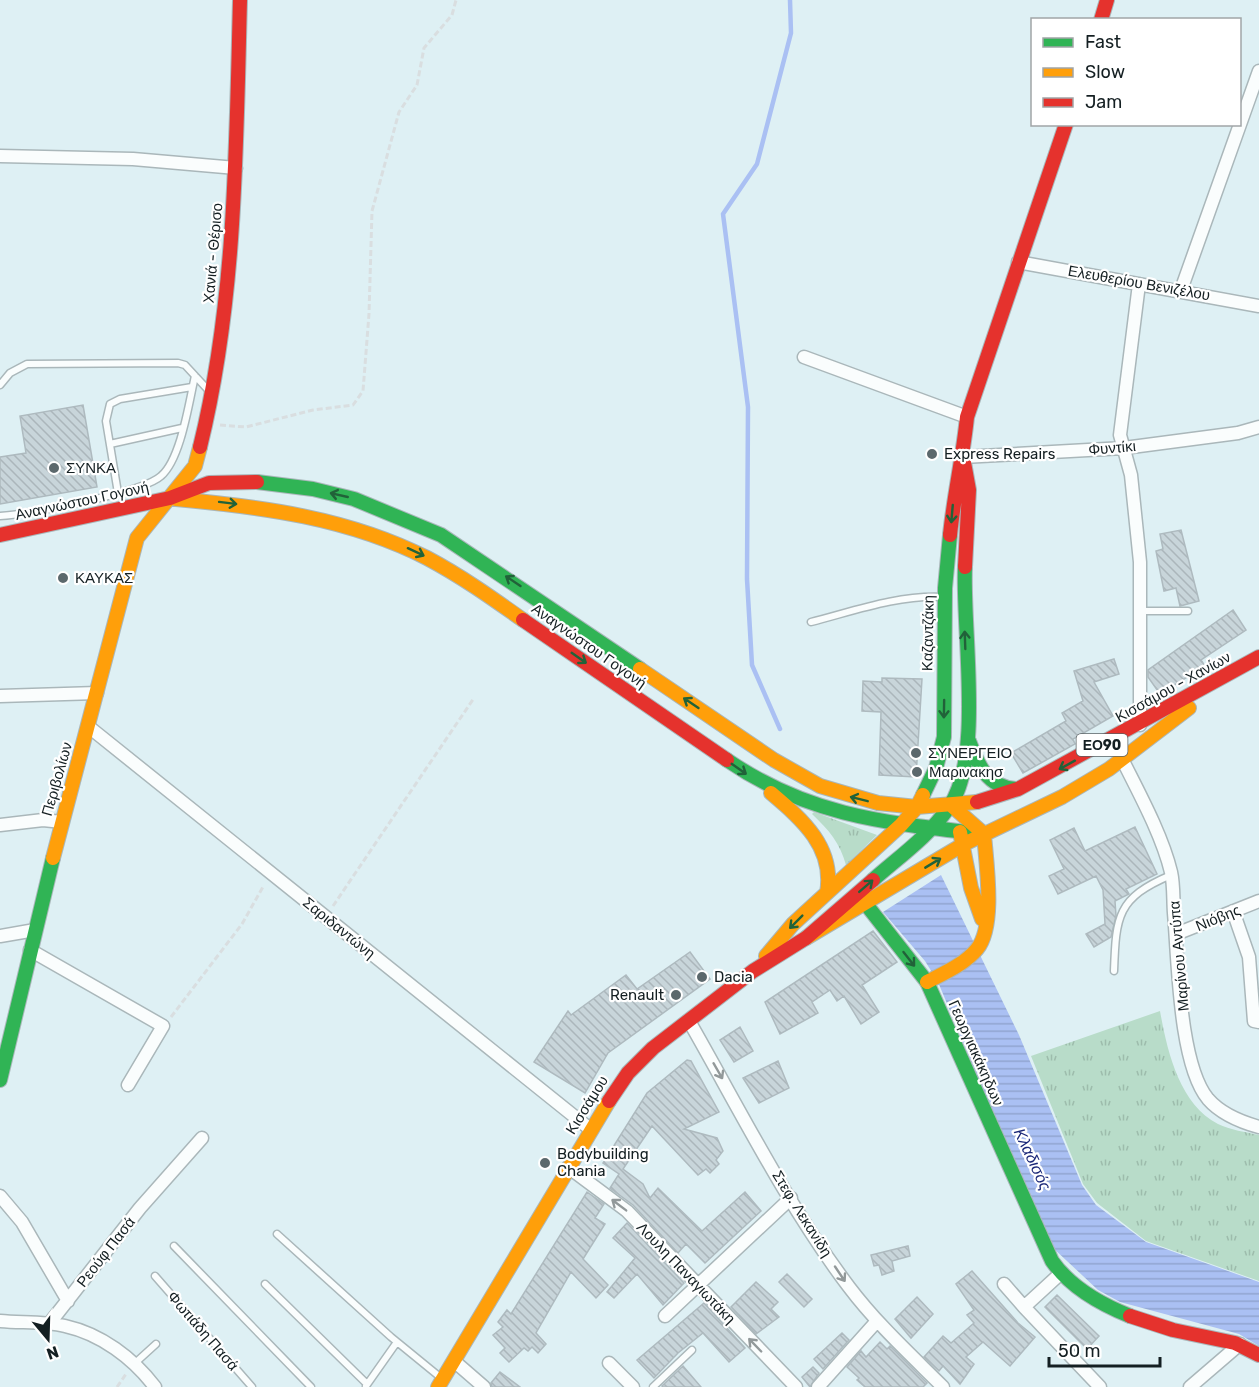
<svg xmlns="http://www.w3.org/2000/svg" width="1259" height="1387" viewBox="0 0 1259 1387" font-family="Rubik,sans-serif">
<defs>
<pattern id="grass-tufts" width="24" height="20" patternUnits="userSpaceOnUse" patternTransform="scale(1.5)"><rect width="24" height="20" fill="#b8dcc9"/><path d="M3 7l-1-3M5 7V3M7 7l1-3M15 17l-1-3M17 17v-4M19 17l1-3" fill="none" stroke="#9dbcac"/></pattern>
<pattern id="water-rules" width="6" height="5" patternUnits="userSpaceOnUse" patternTransform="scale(1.5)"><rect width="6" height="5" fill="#aac0f3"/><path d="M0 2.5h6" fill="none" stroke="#91a5d0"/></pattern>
<pattern id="building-back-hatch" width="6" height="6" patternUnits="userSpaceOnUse" patternTransform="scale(1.5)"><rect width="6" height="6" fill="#c8d5da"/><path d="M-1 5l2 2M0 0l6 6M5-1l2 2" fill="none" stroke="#abb6bb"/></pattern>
</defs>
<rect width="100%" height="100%" fill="#def0f4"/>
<!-- grass -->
<path fill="url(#grass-tufts)" d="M814,812L877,835L846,865C840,843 829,830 812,814Z
M1160,1011C1167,1050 1179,1104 1218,1124C1230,1130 1246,1132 1259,1135V1281L1146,1241L1097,1203L1083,1184L1031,1056Z"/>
<!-- water -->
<path fill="url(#water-rules)" d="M941,875L1019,1035L1082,1185L1096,1205L1146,1242L1259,1282V1346L1239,1334L1120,1302L1098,1290L1052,1247L1037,1219L938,982L925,961L883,912Z"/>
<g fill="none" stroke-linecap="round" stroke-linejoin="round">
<!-- stream -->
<path stroke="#aac0f3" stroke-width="4.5" d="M780,729L752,665L747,579L748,407L723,214L757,164L791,33L790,0"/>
</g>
<!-- building -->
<path fill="url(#building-back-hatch)" stroke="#aebabf" stroke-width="1.5" d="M83,405L97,487L0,504V457L26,453L20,416Z
M1181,530L1199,601L1180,606L1176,588L1164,591L1156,551L1163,549L1160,534Z
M1233,610L1246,630L1201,660L1205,666L1160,694L1148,677V670Z
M1114,659L1119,674L1094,682L1113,716L1073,739L1075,744L1023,773L1011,753L1066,721L1062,713L1083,701L1074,671Z
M882,678L922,679L916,777L879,775L881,712L862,711L863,681L882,682Z
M1135,827L1157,874L1126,889L1129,894L1115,901L1116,916L1111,937L1094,947L1086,934L1105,924L1103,890L1096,876L1058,894L1049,876L1064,869L1050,840L1074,828L1085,851Z
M873,931L897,962L862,985L879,1012L861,1024L844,996L837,1001L830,990L812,1002L818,1013L780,1034L765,1002Z
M690,952L710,979L608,1053L585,1093L534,1062L568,1011L571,1015L626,975L637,989Z
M740,1027L753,1051L734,1062L720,1040Z
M687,1060L691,1061L719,1112L684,1129L717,1138L723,1151L716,1160L719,1164L710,1173L706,1169L698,1175L652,1126L623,1169L643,1184L650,1198L658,1188L702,1231L745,1192L761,1211L705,1263L686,1244L678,1253L633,1205L610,1188L619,1174L603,1163L647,1093Z
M778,1061L789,1088L759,1103L743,1078Z
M587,1192L604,1204L595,1218L605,1224L583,1259L608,1285L596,1298L571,1272L536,1333L546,1344L538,1353L532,1347L528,1351L524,1348L509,1362L500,1353L505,1348L493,1335L503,1327L498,1322L507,1310L511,1314Z
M627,1223L684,1283L663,1305L637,1274L614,1298L607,1292L635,1258L613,1238Z
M908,1246L910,1256L892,1261L894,1271L882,1275L879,1265L874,1266L871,1255Z
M972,1271L1018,1323L1035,1337L1010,1366L983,1342L966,1357L974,1364L960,1384L943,1366L939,1371L924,1357L943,1336L951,1343L974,1323L967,1315L974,1310L956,1284Z
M787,1274L812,1299L804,1307L779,1282Z
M756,1282L778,1302L771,1309L779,1317L756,1334L731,1307Z
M1057,1295L1099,1336L1087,1349L1045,1307Z
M917,1297L933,1314L911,1338L895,1319Z
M704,1303L745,1348L729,1362L703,1333L678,1353L654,1378L637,1360Z
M842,1333L849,1340L823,1369L814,1359Z
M880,1342L887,1349L890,1346L927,1383L923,1387H865L857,1380L859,1378L847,1367L861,1351L866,1357Z
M683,1366L701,1387H663L662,1386Z
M813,1367L819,1373L810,1387L802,1377Z
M500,1372L520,1387H492L491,1383Z"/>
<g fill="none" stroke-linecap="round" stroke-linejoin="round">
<!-- lane casing -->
<g stroke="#aab7ba" stroke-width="9">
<path id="lane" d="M0,385L10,373L27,364L178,363L185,365L210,392
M110,444L182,428
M118,493L106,421L110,404L120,399L192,387
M0,516C28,514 143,493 161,476C181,459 189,402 195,376
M1141,611H1188
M811,622C854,611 897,595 942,597
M1114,971C1116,916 1117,898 1171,875
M277,1234L391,1337L440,1377
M174,1246L311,1387
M155,1276L252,1387
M265,1284L367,1384
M134,1364L156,1344
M366,1386L397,1342
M653,1387L692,1350"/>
</g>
<!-- street casing -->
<g stroke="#aab7ba" stroke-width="15">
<path id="street" d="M0,156L133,159L236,168
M1018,262L1259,306
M1139,284L1120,435L1131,475L1140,562V725
M1181,290L1259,71
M804,357L967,417
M963,457L1124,448L1238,433L1259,427
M0,696L97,693
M89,727L590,1129
M1122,759C1139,793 1162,835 1171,872C1174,885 1173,900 1174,913C1178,959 1179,1064 1208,1099C1221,1114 1241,1122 1259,1127
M0,825L43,820L62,822
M1233,911L1249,957L1254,1021L1259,1022
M1176,934L1259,901
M0,936L35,930
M30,950L163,1026L128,1085
M689,1021C740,1110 787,1205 849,1287C877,1324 911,1355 943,1387
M568,1167L627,1211L796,1387
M0,1196L22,1222L68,1301
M1061,1273L1024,1307L1100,1387
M1004,1284L1024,1307
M665,1316L791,1198
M0,1321C21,1323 44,1321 65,1326C101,1334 133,1358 155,1387
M49,1324L140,1208L202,1138
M454,1361L484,1387
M609,1363L633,1387
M818,1387L877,1321
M1190,1387L1240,1344"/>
</g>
<!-- fast casing -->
<g stroke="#aab7ba" stroke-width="16">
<path id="fast" d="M257,482L313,489L354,499L441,535L640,669
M969,741C978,765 987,787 1016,789
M727,760C810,817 888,823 984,834
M923,795L936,768L944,737L945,588L950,535
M873,880C899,857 929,836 949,807C984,758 962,629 965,567
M865,903L927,982L1052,1261C1071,1288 1100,1304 1130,1316
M0,1080L53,858"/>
</g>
<!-- slow casing -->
<g stroke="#aab7ba" stroke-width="16">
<path id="slow" d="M176,499C263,507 348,518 427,558C461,576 492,598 523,620
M640,669L774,760L820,786L878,803L917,807L977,802
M771,793C803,820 835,848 827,893
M960,832L971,888L982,919
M53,858L137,538L195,466L200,447
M806,938L964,844L1062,797L1109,769L1189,708
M766,956L793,924L901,825L917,807L923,795
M927,982C944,973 965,964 977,949C996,926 986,862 984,834L951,805
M438,1387L609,1101"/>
</g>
<!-- jam casing -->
<g stroke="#aab7ba" stroke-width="16">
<path id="jam" d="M1101,20L1107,0
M200,447C236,301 236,150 240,0
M963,457L969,490L965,567
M0,535L170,498L209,483L257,482
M950,535C954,495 963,457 967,417L1066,124
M523,620L727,760
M977,802L1018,789L1259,657
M609,1101L628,1073L653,1048L753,971L806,938L873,880
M1130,1316L1173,1330L1235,1343L1259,1355"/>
</g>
<!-- path -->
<path stroke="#d9dee0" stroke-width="3" stroke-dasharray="6 3" stroke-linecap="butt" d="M220,425L246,427L313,410L353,405L363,391L369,314L372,211L399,112L417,85L424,48L452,15L456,0
M333,906L474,698
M171,1017L242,924L264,885
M117,1387L126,1374"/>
<!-- lane -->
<use href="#lane" stroke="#fafdfd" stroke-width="6"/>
<!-- street -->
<use href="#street" stroke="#fafdfd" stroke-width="12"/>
<!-- fast -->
<use href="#fast" stroke="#30b455" stroke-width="14"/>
<!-- slow -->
<use href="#slow" stroke="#ff9f0a" stroke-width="14"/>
<!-- jam -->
<use href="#jam" stroke="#e5322d" stroke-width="14"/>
</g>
<!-- one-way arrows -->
<defs><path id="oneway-shaft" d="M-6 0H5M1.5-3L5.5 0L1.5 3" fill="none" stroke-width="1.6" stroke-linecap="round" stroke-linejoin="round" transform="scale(1.5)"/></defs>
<g stroke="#216239">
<use href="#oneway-shaft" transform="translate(339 495) rotate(-167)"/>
<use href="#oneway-shaft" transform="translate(228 503) rotate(7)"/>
<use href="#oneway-shaft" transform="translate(952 514) rotate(95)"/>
<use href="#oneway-shaft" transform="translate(416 552) rotate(25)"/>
<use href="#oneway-shaft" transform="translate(513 581) rotate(-146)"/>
<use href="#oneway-shaft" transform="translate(965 640) rotate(-92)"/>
<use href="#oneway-shaft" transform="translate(579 658) rotate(35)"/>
<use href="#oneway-shaft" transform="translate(691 703) rotate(-146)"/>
<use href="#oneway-shaft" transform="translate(944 709) rotate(91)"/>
<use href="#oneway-shaft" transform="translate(1067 765) rotate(151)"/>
<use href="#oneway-shaft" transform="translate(739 769) rotate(35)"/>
<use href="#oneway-shaft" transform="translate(859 799) rotate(-166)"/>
<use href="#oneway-shaft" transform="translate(933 863) rotate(-31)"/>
<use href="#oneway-shaft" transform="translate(866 886) rotate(-41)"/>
<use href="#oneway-shaft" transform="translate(796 922) rotate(135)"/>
<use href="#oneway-shaft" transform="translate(909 959) rotate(52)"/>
</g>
<g stroke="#92999a">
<use href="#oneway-shaft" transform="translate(718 1071) rotate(60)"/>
<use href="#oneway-shaft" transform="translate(619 1205) rotate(-143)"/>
<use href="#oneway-shaft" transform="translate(840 1274) rotate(56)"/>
<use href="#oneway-shaft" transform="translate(755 1345) rotate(-134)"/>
</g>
<!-- markers -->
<g fill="#5b686c" stroke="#fff" stroke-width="2">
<circle cx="932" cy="454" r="6"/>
<circle cx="54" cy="468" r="6"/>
<circle cx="63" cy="578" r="6"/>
<circle cx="916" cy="753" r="6"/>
<circle cx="917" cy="772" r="6"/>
<circle cx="702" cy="977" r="6"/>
<circle cx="676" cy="995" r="6"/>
<circle cx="545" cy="1163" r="6"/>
</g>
<g text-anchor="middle" stroke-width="4.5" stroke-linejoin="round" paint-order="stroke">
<!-- shield labels -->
<rect fill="#fff" stroke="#5a6264" stroke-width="1.5" x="1076.5" y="734" width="51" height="22" rx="4.5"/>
<g font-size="14" font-weight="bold" fill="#141f22">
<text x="1102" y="750">ΕΟ90</text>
</g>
<!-- street labels -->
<g font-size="15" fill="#141f22" stroke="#fff">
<text transform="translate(213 253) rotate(-85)" y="5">Χανιά - Θέρισο</text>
<text transform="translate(1139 283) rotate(10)" y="5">Ελευθερίου Βενιζέλου</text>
<text transform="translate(1112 448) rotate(-5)" y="5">Φυντίκι</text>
<text transform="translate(82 501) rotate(-12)" y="5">Αναγνώστου Γογονή</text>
<text transform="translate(928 633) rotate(-89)" y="5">Καζαντζάκη</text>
<text transform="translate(589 646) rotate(35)" y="5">Αναγνώστου Γογονή</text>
<text transform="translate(1173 687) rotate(-29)" y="5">Κισσάμου - Χανίων</text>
<text transform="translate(57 779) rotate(-74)" y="5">Περιβολίων</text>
<text transform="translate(1218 918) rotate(-22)" y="5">Νιόβης</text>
<text transform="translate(339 928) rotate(39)" y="5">Σαριδαντώνη</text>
<text transform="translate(1179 956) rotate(-95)" y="5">Μαρίνου Αντύπα</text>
<text transform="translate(976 1053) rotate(66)" y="5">Γεωργιακάκηδων</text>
<text transform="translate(587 1105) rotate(-58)" y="5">Κισσάμου</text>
<text transform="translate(802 1214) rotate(58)" y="5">Στεφ. Λεκανίδη</text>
<text transform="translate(106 1252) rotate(-52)" y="5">Ρεούφ Πασά</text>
<text transform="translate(686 1273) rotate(46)" y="5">Λουλη Παναγιωτάκη</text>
<text transform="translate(203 1331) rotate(49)" y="5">Φωτιάδη Πασά</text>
</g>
<!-- poi labels -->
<g font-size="15" fill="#141f22" stroke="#fff" text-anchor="start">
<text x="944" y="459">Express Repairs</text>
<text x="66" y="473">ΣΥΝΚΑ</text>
<text x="75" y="583">ΚΑΥΚΑΣ</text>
<text x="928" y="758">ΣΥΝΕΡΓΕΙΟ</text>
<text x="929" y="777">Μαρινακησ</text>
<text x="714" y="982">Dacia</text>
<text x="664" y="1000" text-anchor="end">Renault</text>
<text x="557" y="1159">Bodybuilding<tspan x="557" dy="17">Chania</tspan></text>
</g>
<!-- water labels -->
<g font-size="16" font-style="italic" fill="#1b2878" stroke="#fff">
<text transform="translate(1033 1159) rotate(65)" y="6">Κλαδισός</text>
</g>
</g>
<!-- legend -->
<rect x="1031" y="18" width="210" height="108" fill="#ffffff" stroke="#a1a5a7" stroke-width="1.5"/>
<rect x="1043" y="38" width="30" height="9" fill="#30b455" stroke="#a1a5a7" stroke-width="1.5"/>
<text x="1085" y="48" font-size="18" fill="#141f22">Fast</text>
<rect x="1043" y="68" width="30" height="9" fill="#ff9f0a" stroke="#a1a5a7" stroke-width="1.5"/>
<text x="1085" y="78" font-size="18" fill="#141f22">Slow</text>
<rect x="1043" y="98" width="30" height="9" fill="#e5322d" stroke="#a1a5a7" stroke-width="1.5"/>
<text x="1085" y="108" font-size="18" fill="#141f22">Jam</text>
<!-- north arrow -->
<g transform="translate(48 1339) rotate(161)" stroke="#ffffff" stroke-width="4.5" paint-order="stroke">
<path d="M0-4.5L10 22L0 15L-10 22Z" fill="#141f22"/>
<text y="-9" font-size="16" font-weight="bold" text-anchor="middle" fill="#141f22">N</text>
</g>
<!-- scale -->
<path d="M1049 1357v9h111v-9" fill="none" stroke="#141f22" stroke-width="3"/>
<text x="1058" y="1357" font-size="18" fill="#141f22" stroke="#ffffff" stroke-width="4.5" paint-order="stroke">50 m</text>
</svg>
